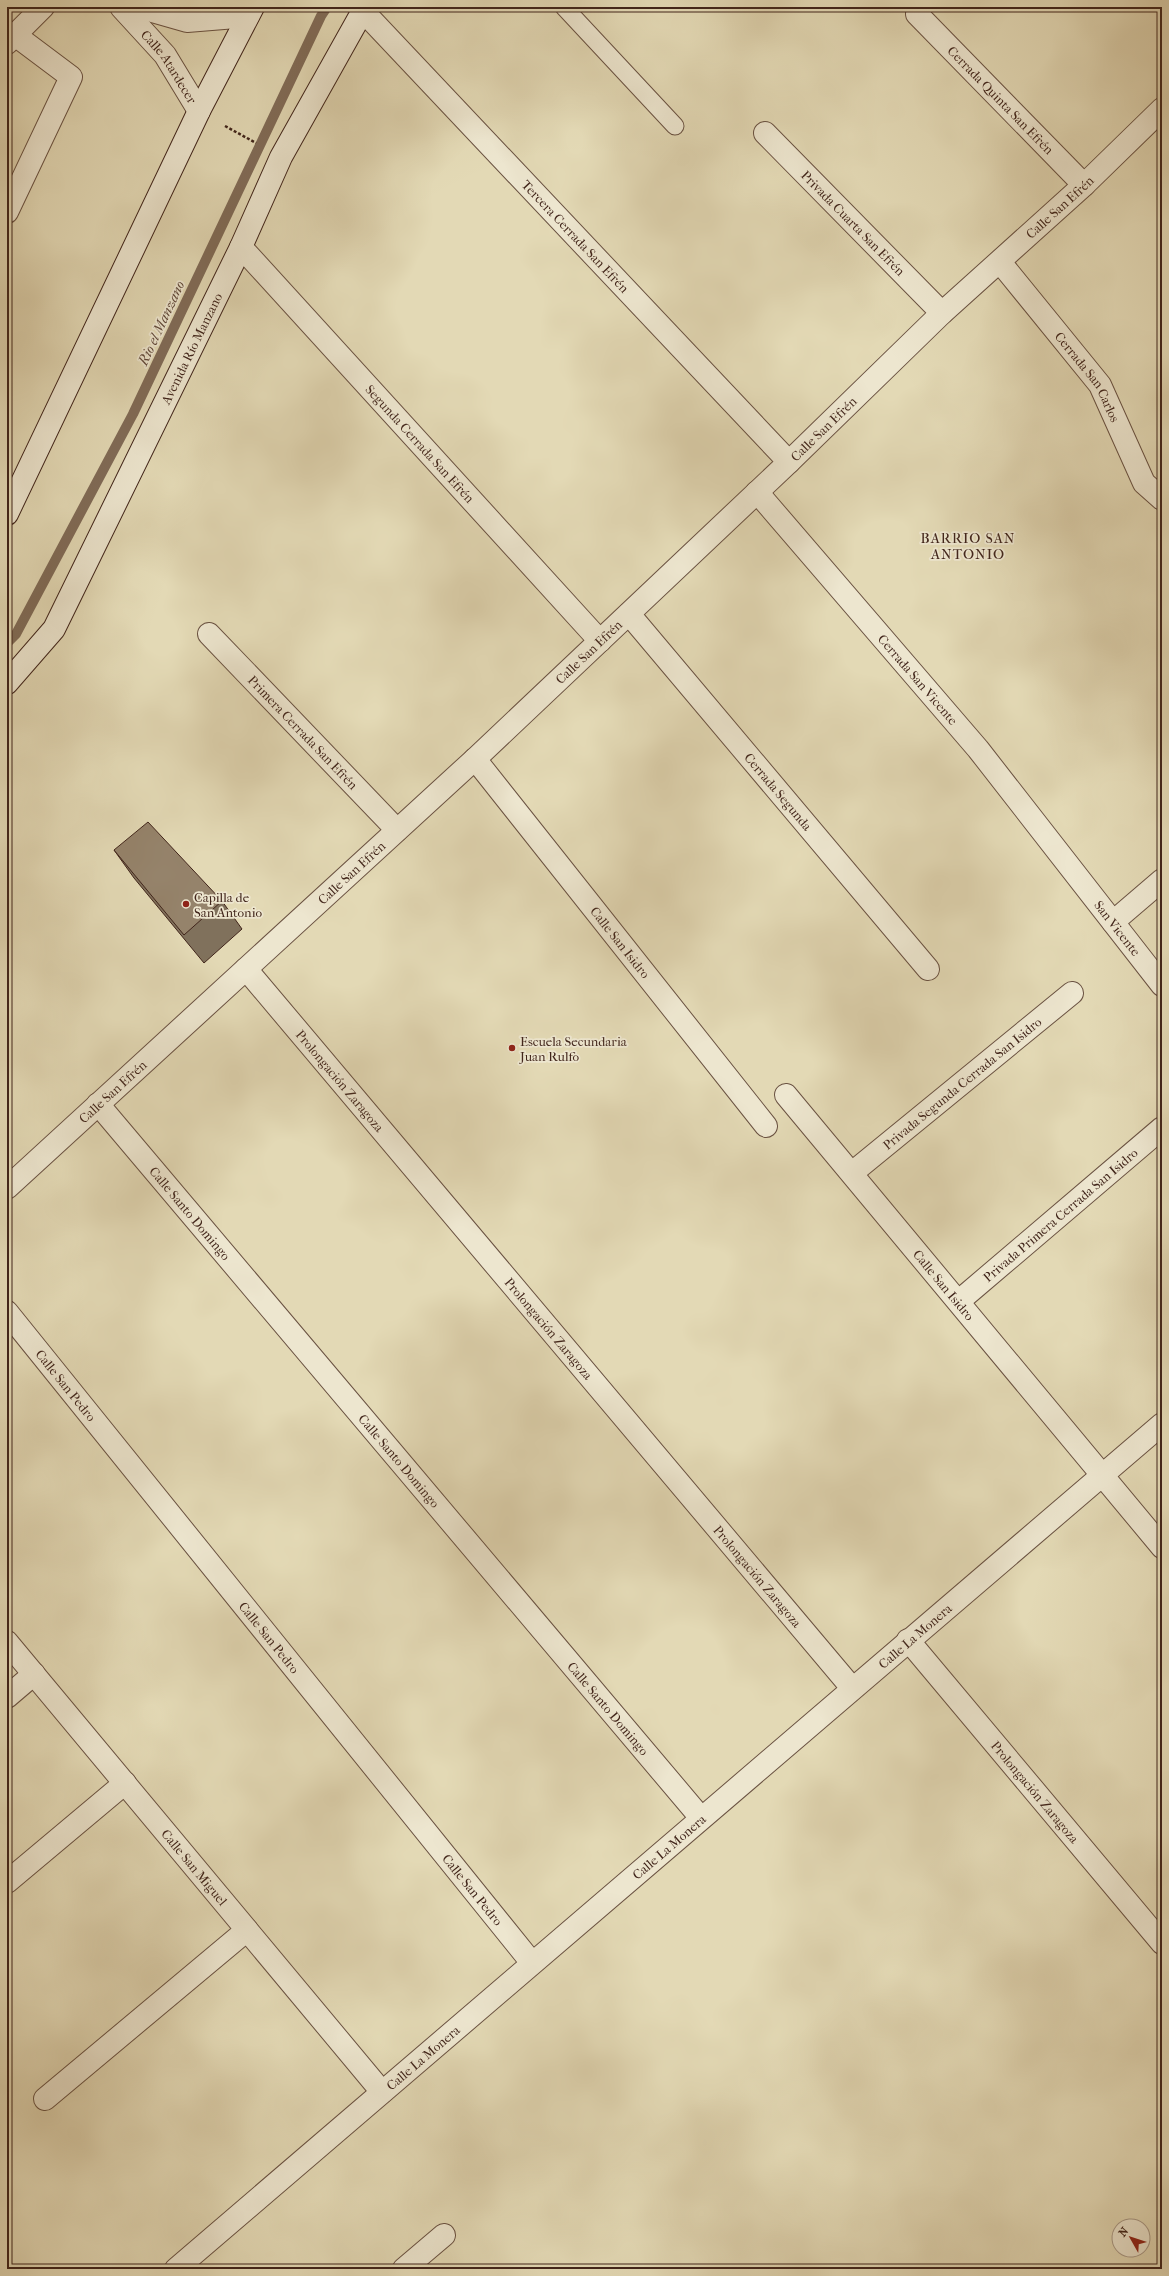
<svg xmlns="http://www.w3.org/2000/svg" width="1169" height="2276" viewBox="0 0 1169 2276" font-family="'IM FELL French Canon',serif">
<rect width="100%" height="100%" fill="#e3d9b5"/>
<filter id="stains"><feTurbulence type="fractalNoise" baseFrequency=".005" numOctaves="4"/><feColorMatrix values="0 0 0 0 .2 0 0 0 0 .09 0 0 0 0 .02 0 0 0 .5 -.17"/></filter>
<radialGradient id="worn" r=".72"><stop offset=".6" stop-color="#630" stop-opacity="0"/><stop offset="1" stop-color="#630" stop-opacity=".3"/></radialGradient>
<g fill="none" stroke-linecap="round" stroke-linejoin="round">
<!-- stream -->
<path stroke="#816c58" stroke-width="10" d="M7,643L16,634L133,414L321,16L327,7"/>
<!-- service casing -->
<g stroke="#6a5242" stroke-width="19">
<path id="service" d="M564,7L675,126"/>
</g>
<!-- minor casing -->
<g stroke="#6a5242" stroke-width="24">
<g id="minor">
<path id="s1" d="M121,7L165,55L199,111"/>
<path d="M138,7L187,21L248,16"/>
<path id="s2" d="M362,10L789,462"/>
<path id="s3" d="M917,14L1084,185"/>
<path d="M7,43L43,7"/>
<path id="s4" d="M765,133L942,313"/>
<path d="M7,212L71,77L15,35"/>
<path id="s5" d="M241,247L600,641"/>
<path id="s6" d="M1000,262L1100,385L1144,483L1162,499"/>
<path id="s7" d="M757,492L978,749L1162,985"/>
<path id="s8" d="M629,614L928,969"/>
<path id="s9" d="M209,634L397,830"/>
<path id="s10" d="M475,759L766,1126"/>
<path d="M1113,922L1162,880"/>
<path id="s11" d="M246,969L852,1688"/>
<path id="s12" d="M786,1095L1162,1547"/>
<path id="s13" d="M98,1104L701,1818"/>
<path id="s14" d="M852,1173L1072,993"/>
<path id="s15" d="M7,1188L475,759L789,462L942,313L1084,185L1162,109"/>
<path id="s16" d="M959,1301L1162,1128"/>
<path id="s17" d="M7,1312L532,1963"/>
<path id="s18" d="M908,1640L1162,1943"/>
<path id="s19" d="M7,1642L382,2092"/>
<path d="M7,1697L34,1674"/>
<path d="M7,1882L125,1783"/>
<path d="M45,2099L247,1930"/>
<path id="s20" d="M176,2269L1162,1424"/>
<path d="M404,2269L444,2235"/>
</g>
</g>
<!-- secondary casing -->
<g stroke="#41251b" stroke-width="24">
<g id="secondary">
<path d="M7,514L199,111L253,7"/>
<path id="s21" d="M7,683L54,629L241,247L281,157L365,7"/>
</g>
</g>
<!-- path -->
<path stroke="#41251b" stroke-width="2.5" stroke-dasharray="3 2" stroke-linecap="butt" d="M225,126L256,143"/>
<!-- service -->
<use href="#service" stroke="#ede6cf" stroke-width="17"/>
<!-- minor -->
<use href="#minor" stroke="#ede6cf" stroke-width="22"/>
<!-- secondary -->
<use href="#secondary" stroke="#ede6cf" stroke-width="22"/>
</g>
<!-- wall -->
<path fill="#80715c" stroke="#41251b" d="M114,850L222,901L242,929L204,963L134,878Z"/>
<!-- building -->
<path fill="#95836b" stroke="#41251b" d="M148,822L222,901L184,935L114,850Z"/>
<!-- markers -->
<g fill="#8f2418" stroke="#ede6cf" stroke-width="1.5">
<circle cx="186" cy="904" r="4"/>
<circle cx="512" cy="1048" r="4"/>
</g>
<g text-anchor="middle" stroke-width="3.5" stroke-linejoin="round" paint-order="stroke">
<!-- street labels -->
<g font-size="13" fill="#41251b" stroke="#ede6cf">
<text dy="5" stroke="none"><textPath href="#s1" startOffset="77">Calle Atardecer</textPath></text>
<text dy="5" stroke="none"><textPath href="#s3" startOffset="120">Cerrada Quinta San Efrén</textPath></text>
<text dy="5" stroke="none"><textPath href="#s15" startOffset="1439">Calle San Efrén</textPath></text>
<text dy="5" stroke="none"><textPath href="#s4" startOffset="126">Privada Cuarta San Efrén</textPath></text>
<text dy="5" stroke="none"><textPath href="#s2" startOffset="311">Tercera Cerrada San Efrén</textPath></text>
<text dy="5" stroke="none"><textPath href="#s21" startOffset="384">Avenida Río Manzano</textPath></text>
<text dy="5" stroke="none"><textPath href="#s6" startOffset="145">Cerrada San Carlos</textPath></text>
<text dy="5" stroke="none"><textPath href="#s15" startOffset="1115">Calle San Efrén</textPath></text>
<text dy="5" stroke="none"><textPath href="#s5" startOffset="266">Segunda Cerrada San Efrén</textPath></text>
<text dy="5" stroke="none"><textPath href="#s15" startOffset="791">Calle San Efrén</textPath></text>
<text dy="5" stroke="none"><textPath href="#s7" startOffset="247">Cerrada San Vicente</textPath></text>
<text dy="5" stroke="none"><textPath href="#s9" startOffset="136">Primera Cerrada San Efrén</textPath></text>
<text dy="5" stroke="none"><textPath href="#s8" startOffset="232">Cerrada Segunda</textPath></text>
<text dy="5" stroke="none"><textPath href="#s15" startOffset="467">Calle San Efrén</textPath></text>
<text dy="5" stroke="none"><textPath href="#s7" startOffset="566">San Vicente</textPath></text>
<text dy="5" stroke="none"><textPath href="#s10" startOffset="234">Calle San Isidro</textPath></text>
<text dy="5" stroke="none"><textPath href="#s11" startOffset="146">Prolongación Zaragoza</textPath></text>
<text dy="5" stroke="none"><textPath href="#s14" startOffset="142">Privada Segunda Cerrada San Isidro</textPath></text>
<text dy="5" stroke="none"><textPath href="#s15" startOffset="143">Calle San Efrén</textPath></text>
<text dy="5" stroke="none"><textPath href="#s13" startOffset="143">Calle Santo Domingo</textPath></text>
<text dy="5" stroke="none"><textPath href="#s16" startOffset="133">Privada Primera Cerrada San Isidro</textPath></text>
<text dy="5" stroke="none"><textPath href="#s12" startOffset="247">Calle San Isidro</textPath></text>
<text dy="5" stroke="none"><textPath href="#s11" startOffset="470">Prolongación Zaragoza</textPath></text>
<text dy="5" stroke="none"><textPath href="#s17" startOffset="94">Calle San Pedro</textPath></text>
<text dy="5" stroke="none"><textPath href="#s13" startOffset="467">Calle Santo Domingo</textPath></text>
<text dy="5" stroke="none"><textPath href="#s11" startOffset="794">Prolongación Zaragoza</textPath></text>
<text dy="5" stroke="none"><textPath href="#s20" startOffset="973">Calle La Monera</textPath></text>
<text dy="5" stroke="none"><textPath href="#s17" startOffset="418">Calle San Pedro</textPath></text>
<text dy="5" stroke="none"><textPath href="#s13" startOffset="791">Calle Santo Domingo</textPath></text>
<text dy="5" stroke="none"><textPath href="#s18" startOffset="198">Prolongación Zaragoza</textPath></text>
<text dy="5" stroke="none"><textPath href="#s20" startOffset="649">Calle La Monera</textPath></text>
<text dy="5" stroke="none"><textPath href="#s19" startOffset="293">Calle San Miguel</textPath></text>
<text dy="5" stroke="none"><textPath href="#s17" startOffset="742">Calle San Pedro</textPath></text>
<text dy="5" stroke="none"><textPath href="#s20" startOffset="325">Calle La Monera</textPath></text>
</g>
<!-- poi labels -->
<g font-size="13" fill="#41251b" stroke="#ede6cf" text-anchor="start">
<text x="194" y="902">Capilla de<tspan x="194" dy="15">San Antonio</tspan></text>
<text x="520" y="1046">Escuela Secundaria<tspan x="520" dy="15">Juan Rulfo</tspan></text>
</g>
<!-- water labels -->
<g font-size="14" font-style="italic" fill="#61493a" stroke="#ede6cf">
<text transform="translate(161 323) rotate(-65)" y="5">Rio el Manzano</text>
</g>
<!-- neighbourhood labels -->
<g font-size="14" letter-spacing="1" fill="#41251b" stroke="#ede6cf">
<text x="968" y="543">BARRIO SAN<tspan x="968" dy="16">ANTONIO</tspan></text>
</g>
</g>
<!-- margin -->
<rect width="1169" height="2276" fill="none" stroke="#e3d9b5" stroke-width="24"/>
<rect x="8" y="8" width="1153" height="2260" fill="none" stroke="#41251b" stroke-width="2"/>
<rect x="12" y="12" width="1145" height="2252" fill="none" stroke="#41251b"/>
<!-- north arrow -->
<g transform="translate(1131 2238) rotate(309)"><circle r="19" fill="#ede6cf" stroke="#a89987"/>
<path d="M0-3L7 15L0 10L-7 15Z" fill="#8f2418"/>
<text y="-6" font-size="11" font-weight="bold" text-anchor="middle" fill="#41251b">N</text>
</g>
<rect width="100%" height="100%" filter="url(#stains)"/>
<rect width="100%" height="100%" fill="url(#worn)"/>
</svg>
